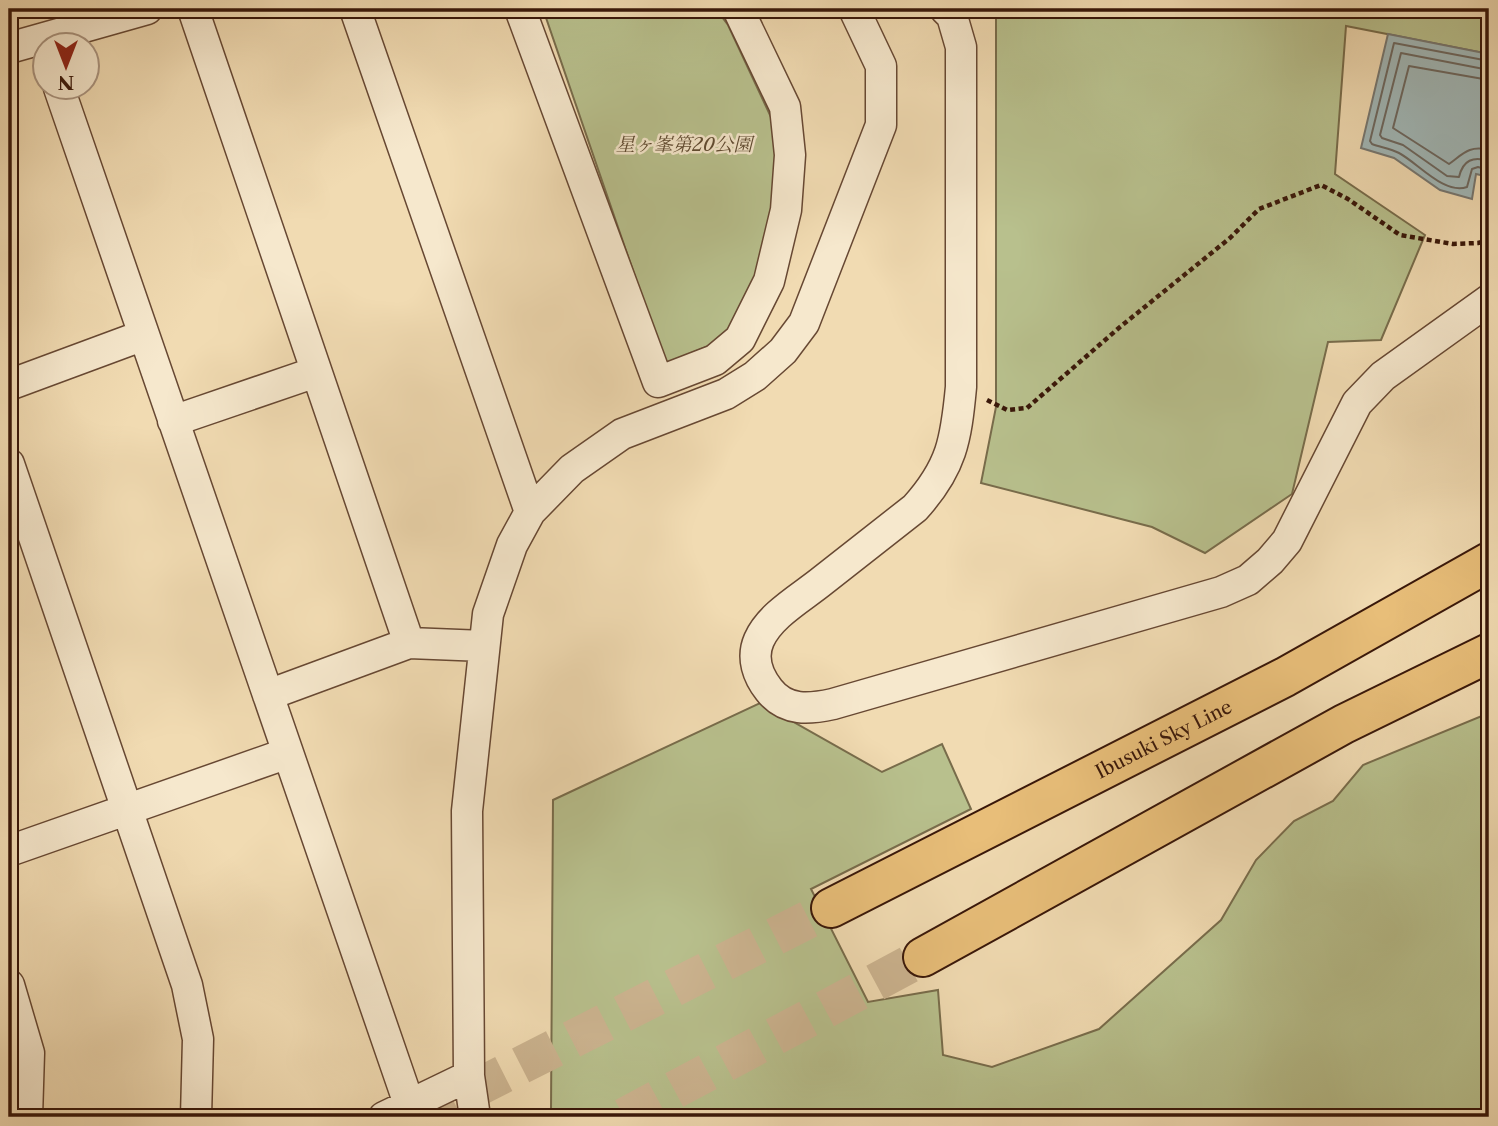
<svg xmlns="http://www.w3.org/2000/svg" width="1498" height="1126" viewBox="0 0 1498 1126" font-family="'Libre Caslon Text','Noto Serif JP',serif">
<rect width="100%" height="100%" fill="#f1dbb2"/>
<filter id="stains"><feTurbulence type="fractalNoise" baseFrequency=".00286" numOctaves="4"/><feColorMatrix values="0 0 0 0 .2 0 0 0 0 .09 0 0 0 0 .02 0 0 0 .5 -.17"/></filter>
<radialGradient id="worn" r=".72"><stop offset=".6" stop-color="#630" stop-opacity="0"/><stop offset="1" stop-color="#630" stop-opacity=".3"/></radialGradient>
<!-- green -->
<path fill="#b8c08d" stroke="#786c4b" stroke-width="2" d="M543,9H716L728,25L777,130L771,217L754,283L728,338L665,364Z
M996,9H1489V54L1346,26L1335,174L1425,235L1381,340L1328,342L1292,494L1205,553L1152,527L981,483L996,407Z
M760,703L882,772L942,744L971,809L811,889L868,1002L938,990L943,1055L992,1067L1099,1029L1221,920L1256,860L1294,821L1333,801L1363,765L1489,713V1117H557L551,1111L553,800Z"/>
<!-- water -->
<path fill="#a1b8b8" stroke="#777872" stroke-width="2" d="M1388,34L1489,54V177L1476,174L1472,199L1440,190L1394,158L1361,148Z"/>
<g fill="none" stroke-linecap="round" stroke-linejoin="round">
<!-- shore -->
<path stroke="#6d6860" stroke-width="2" d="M1489,61L1394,43L1370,141L1372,144C1380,147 1391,149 1399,153C1418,163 1444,195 1467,187L1472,169L1478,167L1489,170
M1489,70L1401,53L1380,135L1382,138L1403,145L1447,176L1459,177C1463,160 1473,156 1489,161
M1489,80L1409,66L1393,128L1449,164C1463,154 1469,145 1489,150"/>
<!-- highway-tunnel -->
<path stroke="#ccb490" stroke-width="38" stroke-dasharray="38 19" stroke-linecap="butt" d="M419,1117L831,908
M624,1117L923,957"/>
<!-- street casing -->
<g stroke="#674833" stroke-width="33">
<path id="street" d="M193,9L409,643
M355,9L530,512
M520,9L658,382L715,360L740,339L769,281L786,210L790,155L785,107L738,9
M945,9L952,16L961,47V387C956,440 952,467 915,508C884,532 853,557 822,581C801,598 770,615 759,640C751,658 758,676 769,690C786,712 810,709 833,704L1221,592L1248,580L1270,561L1287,541L1357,403L1383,376L1489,300
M9,48L147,9
M59,88L409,1104
M9,385L144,335
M173,421L316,372
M9,464L187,985L198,1039L196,1117
M268,695L409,643L484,646
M9,851L288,753
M9,985L29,1053L27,1117
M384,1117L469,1076
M475,1117L469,1076L467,811L488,614L512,545L530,512L572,469L622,434L726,394L755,376L783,351L804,323L881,125V66L854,9"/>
</g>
<!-- highway casing -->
<g stroke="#391709" stroke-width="42">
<g id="highway">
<path id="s1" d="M831,908L1285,677L1489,562"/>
<path d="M923,957L1344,724L1489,653"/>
</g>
</g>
<!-- path -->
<path stroke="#391709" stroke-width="4.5" stroke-dasharray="5 3.5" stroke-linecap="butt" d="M987,400L1007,410L1027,408L1120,327L1230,238L1259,209L1321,185L1348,199L1400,235L1453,244L1478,243L1489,240"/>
<!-- street -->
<use href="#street" stroke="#f6e8cd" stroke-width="30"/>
<!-- highway -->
<use href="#highway" stroke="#e8be79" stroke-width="38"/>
</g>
<g text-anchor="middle" stroke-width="5" stroke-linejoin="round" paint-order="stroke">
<!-- park labels -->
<g font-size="19" font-style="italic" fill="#5f4a31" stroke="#f6e8cd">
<text x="684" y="151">星ヶ峯第20公園</text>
</g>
<!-- street labels -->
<g font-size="19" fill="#391709" stroke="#f6e8cd">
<text dy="7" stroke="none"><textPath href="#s1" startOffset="373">Ibusuki Sky Line</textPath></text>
</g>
</g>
<!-- margin -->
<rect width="1498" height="1126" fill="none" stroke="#f1dbb2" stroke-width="35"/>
<rect x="10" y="10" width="1477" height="1105" fill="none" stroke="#391709" stroke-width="3.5"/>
<rect x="18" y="18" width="1463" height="1091" fill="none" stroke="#391709" stroke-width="2"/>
<!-- north arrow -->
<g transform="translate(66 66) rotate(180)"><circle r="33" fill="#f6e8cd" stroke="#aa947f" stroke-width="2"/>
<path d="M0-5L12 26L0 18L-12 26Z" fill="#8f2418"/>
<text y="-10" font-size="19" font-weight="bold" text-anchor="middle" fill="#391709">N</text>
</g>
<rect width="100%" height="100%" filter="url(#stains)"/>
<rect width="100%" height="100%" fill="url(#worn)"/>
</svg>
